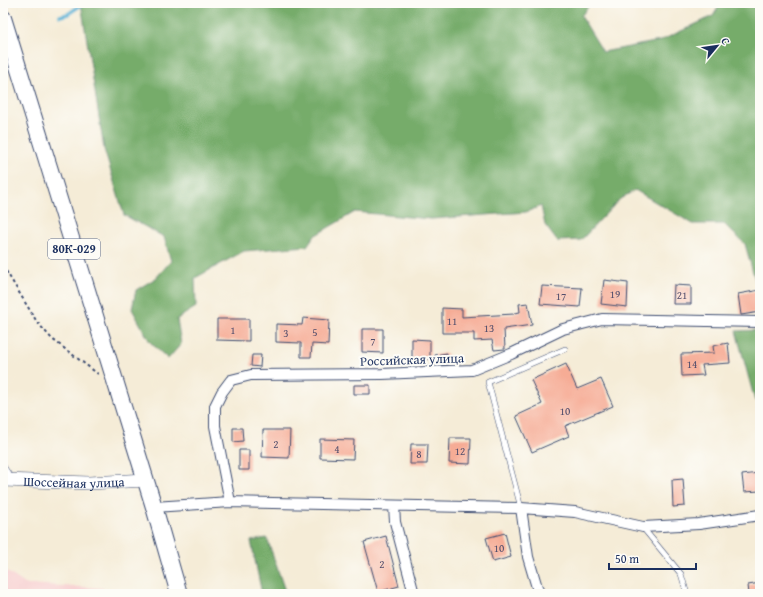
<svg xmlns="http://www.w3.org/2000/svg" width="763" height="597" viewBox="0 0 763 597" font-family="'Gentium Book Plus',serif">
<rect width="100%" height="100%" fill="#fdfcf7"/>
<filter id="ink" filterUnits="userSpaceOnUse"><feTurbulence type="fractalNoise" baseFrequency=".025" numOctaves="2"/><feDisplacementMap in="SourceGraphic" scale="8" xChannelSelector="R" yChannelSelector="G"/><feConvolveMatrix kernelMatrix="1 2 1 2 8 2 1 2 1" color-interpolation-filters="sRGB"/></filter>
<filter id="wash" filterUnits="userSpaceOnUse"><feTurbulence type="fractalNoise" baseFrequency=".012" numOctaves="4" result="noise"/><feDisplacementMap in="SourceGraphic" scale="16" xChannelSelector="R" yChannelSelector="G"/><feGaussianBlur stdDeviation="0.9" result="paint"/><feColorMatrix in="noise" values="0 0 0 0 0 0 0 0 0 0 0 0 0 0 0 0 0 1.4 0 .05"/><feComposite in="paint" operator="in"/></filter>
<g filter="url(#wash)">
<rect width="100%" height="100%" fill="#f5ecd7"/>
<!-- built -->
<path fill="#f7cfd0" d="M3,569L25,584L103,588L104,594H3Z"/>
<!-- forest -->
<path fill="#76ac6a" stroke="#486e64" d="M81,3H591L581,16L603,52L660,41L713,16L721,3H760V297L745,244L724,224H693L635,190L620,199L581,240L557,241L545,225L541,206L526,212L431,219L355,212L314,236L307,246L244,251L195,278L196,307L177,319L181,344L168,359L150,342L132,309L136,290L156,278L171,261L164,237L124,215L104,149Z
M760,330V400L755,401L736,331Z
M267,538L286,594H262L251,541Z"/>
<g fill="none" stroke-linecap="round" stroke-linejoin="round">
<!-- stream -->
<path stroke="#58b1d5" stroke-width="3.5" d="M60,16L68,14L84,3"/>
</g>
<g id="blocks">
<!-- building -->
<path fill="#f6ac95" d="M604,280L628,283L627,307L601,304Z
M674,285L691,286V304H673Z
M542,286L582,288L580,307L540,304Z
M760,290V312L741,315L738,294Z
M528,303L532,325L504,329L505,349L494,350L492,340L474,341V333H442V308L462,309V317L514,314V313L520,312L519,304Z
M303,318L329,320L328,345L312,344L311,357H301V343L276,342V324L302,325Z
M217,319H249V341L217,340Z
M362,329H383V353L362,352Z
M412,339L430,340V359H412Z
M728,343L730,363L702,365L704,375L682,376L681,354L714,353L713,346Z
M447,353L448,364L436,365L435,355Z
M252,355H261L260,367L251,366Z
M566,364L577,389L601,379L613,406L565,426L569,436L532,452L516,416L542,404L531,380Z
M354,385H370V394H354Z
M233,428H242L243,441L233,442Z
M263,430H290L289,458L262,457Z
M450,438H471L470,464L449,463Z
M320,439L354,440L353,459L320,458Z
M411,444H428L427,464H410Z
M239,450H249V470H239Z
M759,473L760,491L744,492L742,475Z
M683,479L685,506L673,507L672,480Z
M505,533L511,557L493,562L486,538Z
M386,536L399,586L378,592L364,542Z
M760,583V594H749L748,585Z"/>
</g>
</g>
<g filter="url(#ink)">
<use href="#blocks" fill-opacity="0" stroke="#3c4b70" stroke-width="1"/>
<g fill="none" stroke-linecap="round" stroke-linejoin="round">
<!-- service casing -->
<g stroke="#3c4b70" stroke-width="6">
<path id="service" d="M3,466L11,478
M521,508L488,382L565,349
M643,528L681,574L687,594"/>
</g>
<!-- minor casing -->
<g stroke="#3c4b70" stroke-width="12">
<path id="minor" d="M230,502L215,426V406L222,392L231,380L251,375L382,374L472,370L511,354L563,329L602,319L760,322
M394,506L395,522L414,594
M154,507L230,502L521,508L575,512L643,527L699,524L760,515
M521,508L528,557L539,594"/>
</g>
<!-- tertiary casing -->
<g stroke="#3c4b70" stroke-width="14">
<g id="tertiary">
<path id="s1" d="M3,480L89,483L146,480"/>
</g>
</g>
<!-- primary casing -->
<g stroke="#3c4b70" stroke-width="18">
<path id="primary" d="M3,18L154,507L179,594"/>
</g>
<!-- path -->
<path stroke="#3c4b70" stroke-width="2" stroke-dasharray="3 3" stroke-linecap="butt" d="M3,266L37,322L52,339L98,374"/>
<!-- service -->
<use href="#service" stroke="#fff" stroke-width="5"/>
<!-- minor -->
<use href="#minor" stroke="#fff" stroke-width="10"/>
<!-- tertiary -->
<use href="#tertiary" stroke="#fff" stroke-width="13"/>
<!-- primary -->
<use href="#primary" stroke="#fff" stroke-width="16"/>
</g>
</g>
<g text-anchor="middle" stroke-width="4" stroke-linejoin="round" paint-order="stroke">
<!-- number labels -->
<g font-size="11" fill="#524e6c">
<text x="615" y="298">19</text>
<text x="682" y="299">21</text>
<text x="561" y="300">17</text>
<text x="452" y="325">11</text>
<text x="489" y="332">13</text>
<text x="233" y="334">1</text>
<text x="315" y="336">5</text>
<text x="286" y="337">3</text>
<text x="373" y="345">7</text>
<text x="692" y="368">14</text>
<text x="565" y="415">10</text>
<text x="276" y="448">2</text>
<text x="337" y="453">4</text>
<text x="460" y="455">12</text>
<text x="419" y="458">8</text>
<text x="499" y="552">10</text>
<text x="382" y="568">2</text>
</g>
<!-- shield labels -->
<rect fill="#fdfcf7" stroke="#5f6c8c" stroke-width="1" x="48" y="239" width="52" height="20" rx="3"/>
<g font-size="12" font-weight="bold" fill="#1b2f5e">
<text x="74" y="253">80К-029</text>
</g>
<!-- street labels -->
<g font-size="13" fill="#1b2f5e" stroke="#fdfcf7">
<text transform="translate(412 359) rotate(-2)" y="5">Российская улица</text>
<text dy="5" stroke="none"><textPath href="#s1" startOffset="71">Шоссейная улица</textPath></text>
</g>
</g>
<!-- margin -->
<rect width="763" height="597" fill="none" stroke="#fdfcf7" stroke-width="16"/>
<!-- north arrow -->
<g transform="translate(717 46) rotate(61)" stroke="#fdfcf7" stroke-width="3" paint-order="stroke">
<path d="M0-3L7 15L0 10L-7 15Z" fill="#1b2f5e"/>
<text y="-6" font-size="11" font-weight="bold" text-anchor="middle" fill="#1b2f5e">С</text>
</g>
<!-- scale -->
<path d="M609 563v6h87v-6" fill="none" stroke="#1b2f5e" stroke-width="2"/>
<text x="615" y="563" font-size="12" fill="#1b2f5e" stroke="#fdfcf7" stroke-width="3" paint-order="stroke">50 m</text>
</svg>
